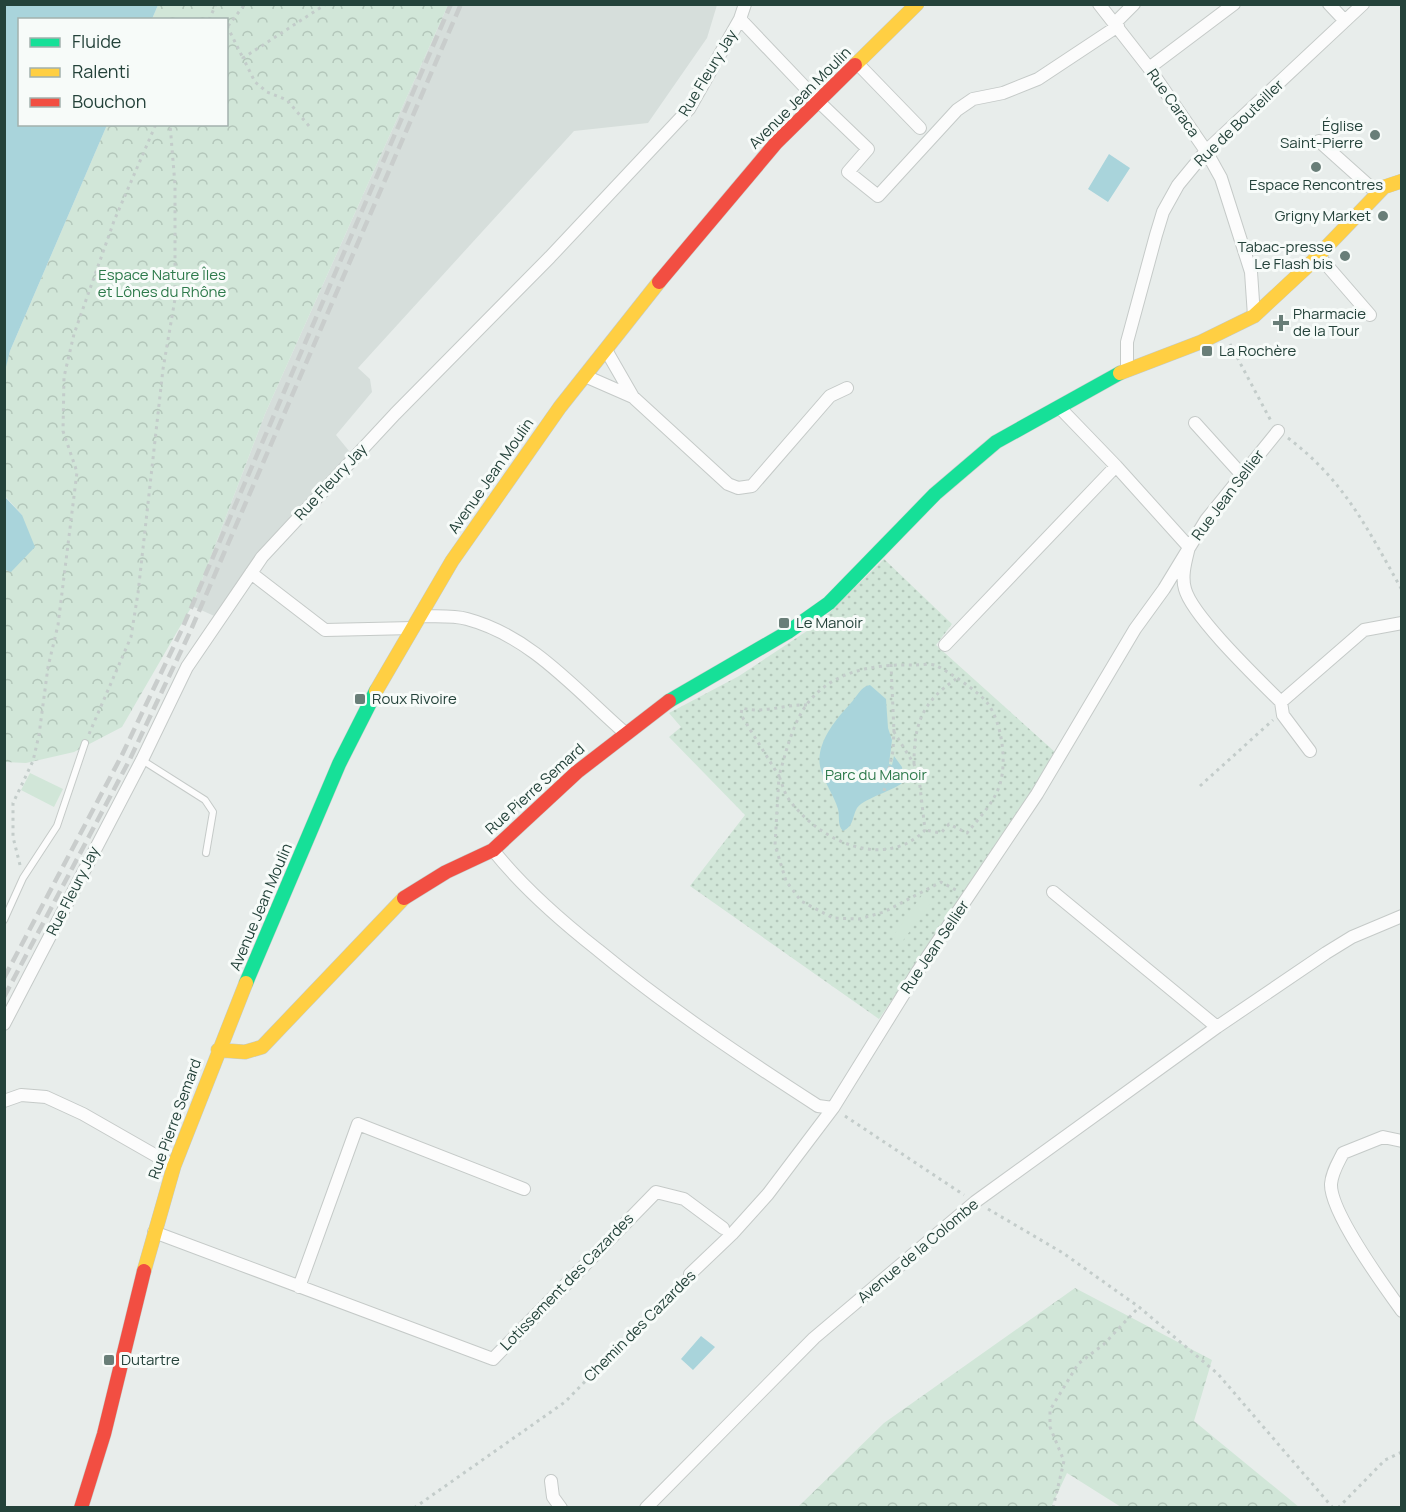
<svg xmlns="http://www.w3.org/2000/svg" width="1406" height="1512" viewBox="0 0 1406 1512" font-family="Manrope,sans-serif">
<defs>
<pattern id="grass-dots" width="8" height="8" patternUnits="userSpaceOnUse" patternTransform="scale(1.5)"><rect width="8" height="8" fill="#d1e6d8"/><path d="M2 2h.1M6 6h.1" fill="none" stroke="#b3c6ba" stroke-width="1.8" stroke-linecap="round"/></pattern>
<pattern id="forest-crowns" width="20" height="18" patternUnits="userSpaceOnUse" patternTransform="scale(1.5)"><rect width="20" height="18" fill="#d1e6d8"/><path d="M2 6a3 3 0 1 1 6 0M12 15a3 3 0 1 1 6 0" fill="none" stroke="#b3c6ba"/></pattern>
</defs>
<rect width="100%" height="100%" fill="#e8edeb"/>
<!-- built -->
<path fill="#d6dedb" d="M448,5H717L707,38L648,123L574,131L358,368L370,379L372,392L336,435L354,457L268,556L221,619L192,606L265,414Z"/>
<!-- grass -->
<path fill="url(#grass-dots)" d="M884,559L952,624L936,645L1056,753L1016,818L879,1019L690,886L745,815L669,737L681,727L669,713L739,676L819,623Z"/>
<!-- forest -->
<path fill="url(#forest-crowns)" d="M158,5H448L265,414L192,606L122,727L74,752L26,763L5,762L4,570L12,571L22,515L5,496L4,371L10,351L107,125L226,124V20L152,19Z
M1075,1288L1212,1360L1194,1421L1299,1507H1121L1067,1473L1051,1507H798L884,1423Z"/>
<!-- pitch -->
<path fill="#d1e6d8" d="M30,773L63,789L54,807L21,790Z
M922,895L931,902L902,942L893,936Z"/>
<!-- water -->
<path fill="#a9d4db" d="M5,4L158,5L152,19L20,20V124L107,125L10,351L5,371Z
M1109,154L1130,168L1108,202L1088,189Z
M4,496L22,515L35,547L11,572L5,570Z
M870,685L886,699L888,728L892,740L889,764L892,765L894,756L902,767L903,782C896,790 864,798 857,808C852,817 854,826 843,831C837,825 840,817 838,809C834,795 823,781 820,766C816,743 836,719 850,704C857,697 860,687 870,685Z
M701,1336L715,1347L693,1370L681,1359Z"/>
<g fill="none" stroke-linecap="round" stroke-linejoin="round">
<!-- lane casing -->
<g stroke="#c5cac8" stroke-width="8">
<path id="lane" d="M142,760L205,800L213,812L206,853
M4,920L23,878L57,826L85,743"/>
</g>
<!-- street casing -->
<g stroke="#c5cac8" stroke-width="14">
<path id="street" d="M1099,4L1149,68L1206,151L1221,178L1251,272L1254,316
M1329,4L1345,21
M740,19L818,101L868,149L848,172L878,196L957,110L973,99L1003,93L1038,79L1118,26
M1115,23L1134,4
M857,63L920,128
M1149,68L1234,4
M1319,141L1377,193
M1318,255L1370,315
M606,350L633,397L728,484L738,488L752,486L830,396L847,388
M1127,369V342L1156,235L1163,212L1178,185L1206,151L1363,4
M585,376L633,397
M1059,407L1116,466L1189,547C1186,560 1181,575 1185,589C1192,616 1259,680 1281,702L1364,630L1402,623
M1195,423L1242,475
M251,573L325,630L413,628
M420,616C435,617 452,615 467,619C531,636 576,690 624,732
M945,645L1116,466
M1281,702L1283,715L1310,751
M493,850C523,888 560,920 598,950C667,1007 742,1057 818,1106L833,1108
M1053,892L1217,1027
M4,1024L142,760L187,667L262,557L395,414L550,257L689,109L740,19L745,4
M4,1101L21,1095L46,1097L83,1114L174,1166
M1402,1141L1383,1137L1343,1153C1338,1163 1332,1172 1331,1184C1330,1212 1384,1286 1402,1311
M154,1232L493,1359L656,1192L684,1199L723,1228
M690,1274L732,1234L768,1194L833,1108L918,971L1037,794L1135,629L1164,589L1206,520L1278,431
M299,1287L358,1124L524,1189
M551,1481L553,1497L561,1508
M646,1508L814,1338L975,1202L1217,1027L1326,953L1352,937L1402,916"/>
</g>
<!-- fast casing -->
<g stroke="#c3cbc8" stroke-width="15">
<path id="fast" d="M669,701L788,632L829,603L935,494L996,442L1120,373
M246,983L339,764L376,691"/>
</g>
<!-- slow casing -->
<g stroke="#c3cbc8" stroke-width="15">
<path id="slow" d="M855,65L917,4
M1120,373L1201,342L1254,316L1311,263L1384,187L1402,181
M376,691L452,561L560,407L659,282
M218,1050L245,1052L262,1047L404,898
M144,1271L174,1166L246,983"/>
</g>
<!-- jam casing -->
<g stroke="#c3cbc8" stroke-width="15">
<path id="jam" d="M659,282L776,143L855,65
M404,898L446,872L493,850L577,772L669,701
M81,1508L104,1434L144,1271"/>
</g>
<!-- path -->
<path stroke="#c3ccca" stroke-width="3" stroke-dasharray="3 4.5" stroke-linecap="butt" d="M209,20L216,4
M227,26L243,58
M228,26L245,4
M309,126L287,100L267,92L255,82L243,58L326,4
M1230,344L1271,421
M1288,438C1345,481 1368,530 1402,590
M891,664L894,732L914,764L919,778L925,830C884,872 817,840 788,798C784,792 782,783 779,776C786,752 792,725 807,704C833,670 875,664 914,665C921,665 931,663 937,666C949,672 981,693 988,704C1002,723 1007,762 1000,784C994,803 979,818 967,833L949,824L941,833L925,830
M807,705C785,704 763,714 742,708L741,715L779,776L775,845L786,881L801,901L833,918L859,919L884,912L941,882L956,890
M89,734L131,637L138,593L163,369L175,299V185L170,124
M914,764C914,724 922,702 956,679
M1200,786L1273,720
M884,791L893,751L894,729
M20,865L13,837V803L33,761L39,735L48,667L58,625L77,472L63,431L64,377L74,334L114,221L156,124
M845,1116L964,1195
M988,1209L1063,1253L1139,1307L1218,1374L1333,1508
M414,1508L565,1402L682,1282
M1053,1508L1064,1461L1050,1427V1410L1078,1364L1104,1344L1139,1307
M1338,1508L1385,1460L1402,1452"/>
<!-- lane -->
<use href="#lane" stroke="#fcfcfc" stroke-width="6"/>
<!-- street -->
<use href="#street" stroke="#fcfcfc" stroke-width="12"/>
<!-- fast -->
<use href="#fast" stroke="#16e098" stroke-width="14"/>
<!-- slow -->
<use href="#slow" stroke="#ffcf43" stroke-width="14"/>
<!-- jam -->
<use href="#jam" stroke="#f24e42" stroke-width="14"/>
<!-- rail -->
<path stroke="#c9cdcc" stroke-width="4.5" stroke-dasharray="12 6" stroke-linecap="butt" d="M4,978L122,755L182,629L451,4
M4,997L130,759L190,632L461,4"/>
</g>
<!-- markers -->
<g fill="#697e78" stroke="#f7fbf9" stroke-width="2">
<circle cx="1375" cy="135" r="6"/>
<circle cx="1316" cy="167" r="6"/>
<circle cx="1383" cy="216" r="6"/>
<circle cx="1345" cy="256" r="6"/>
<path d="M1278 314h6v6h6v6h-6v6h-6v-6h-6v-6h6z"/>
<rect x="1201" y="345" width="12" height="12" rx="3"/>
<rect x="778" y="617" width="12" height="12" rx="3"/>
<rect x="354" y="693" width="12" height="12" rx="3"/>
<rect x="103" y="1354" width="12" height="12" rx="3"/>
</g>
<g text-anchor="middle" stroke-width="6" stroke-linejoin="round" paint-order="stroke">
<!-- street labels -->
<g font-size="15" fill="#24423a" stroke="#f7fbf9">
<text transform="translate(708 73) rotate(-59)" y="5">Rue Fleury Jay</text>
<text transform="translate(800 98) rotate(-45)" y="5">Avenue Jean Moulin</text>
<text transform="translate(1173 103) rotate(55)" y="5">Rue Caraca</text>
<text transform="translate(1239 123) rotate(-44)" y="5">Rue de Bouteiller</text>
<text transform="translate(491 476) rotate(-55)" y="5">Avenue Jean Moulin</text>
<text transform="translate(331 482) rotate(-47)" y="5">Rue Fleury Jay</text>
<text transform="translate(1228 495) rotate(-53)" y="5">Rue Jean Sellier</text>
<text transform="translate(535 789) rotate(-42)" y="5">Rue Pierre Semard</text>
<text transform="translate(73 891) rotate(-63)" y="5">Rue Fleury Jay</text>
<text transform="translate(261 907) rotate(-67)" y="5">Avenue Jean Moulin</text>
<text transform="translate(935 947) rotate(-56)" y="5">Rue Jean Sellier</text>
<text transform="translate(175 1119) rotate(-70)" y="5">Rue Pierre Semard</text>
<text transform="translate(918 1251) rotate(-40)" y="5">Avenue de la Colombe</text>
<text transform="translate(567 1282) rotate(-46)" y="5">Lotissement des Cazardes</text>
<text transform="translate(640 1326) rotate(-45)" y="5">Chemin des Cazardes</text>
</g>
<!-- poi labels -->
<g font-size="15" fill="#24423a" stroke="#f7fbf9" text-anchor="start">
<text x="1363" y="131" text-anchor="end">Église<tspan x="1363" dy="17">Saint-Pierre</tspan></text>
<text x="1316" y="190" text-anchor="middle">Espace Rencontres</text>
<text x="1371" y="221" text-anchor="end">Grigny Market</text>
<text x="1333" y="252" text-anchor="end">Tabac-presse<tspan x="1333" dy="17">Le Flash bis</tspan></text>
<text x="1293" y="319">Pharmacie<tspan x="1293" dy="17">de la Tour</tspan></text>
<text x="1219" y="356">La Rochère</text>
<text x="796" y="628">Le Manoir</text>
<text x="372" y="704">Roux Rivoire</text>
<text x="121" y="1365">Dutartre</text>
</g>
<!-- park labels -->
<g font-size="15" fill="#2d7a4b" stroke="#f7fbf9">
<text x="162" y="280">Espace Nature Îles<tspan x="162" dy="17">et Lônes du Rhône</tspan></text>
<text x="876" y="780">Parc du Manoir</text>
</g>
</g>
<!-- border -->
<rect width="1406" height="1512" fill="none" stroke="#24423a" stroke-width="12"/>
<!-- legend -->
<rect x="18" y="18" width="210" height="108" fill="#f7fbf9" stroke="#a3b1ad" stroke-width="1.5"/>
<rect x="30" y="38" width="30" height="9" fill="#16e098" stroke="#a3b1ad" stroke-width="1.5"/>
<text x="72" y="48" font-size="18" fill="#24423a">Fluide</text>
<rect x="30" y="68" width="30" height="9" fill="#ffcf43" stroke="#a3b1ad" stroke-width="1.5"/>
<text x="72" y="78" font-size="18" fill="#24423a">Ralenti</text>
<rect x="30" y="98" width="30" height="9" fill="#f24e42" stroke="#a3b1ad" stroke-width="1.5"/>
<text x="72" y="108" font-size="18" fill="#24423a">Bouchon</text>
</svg>
